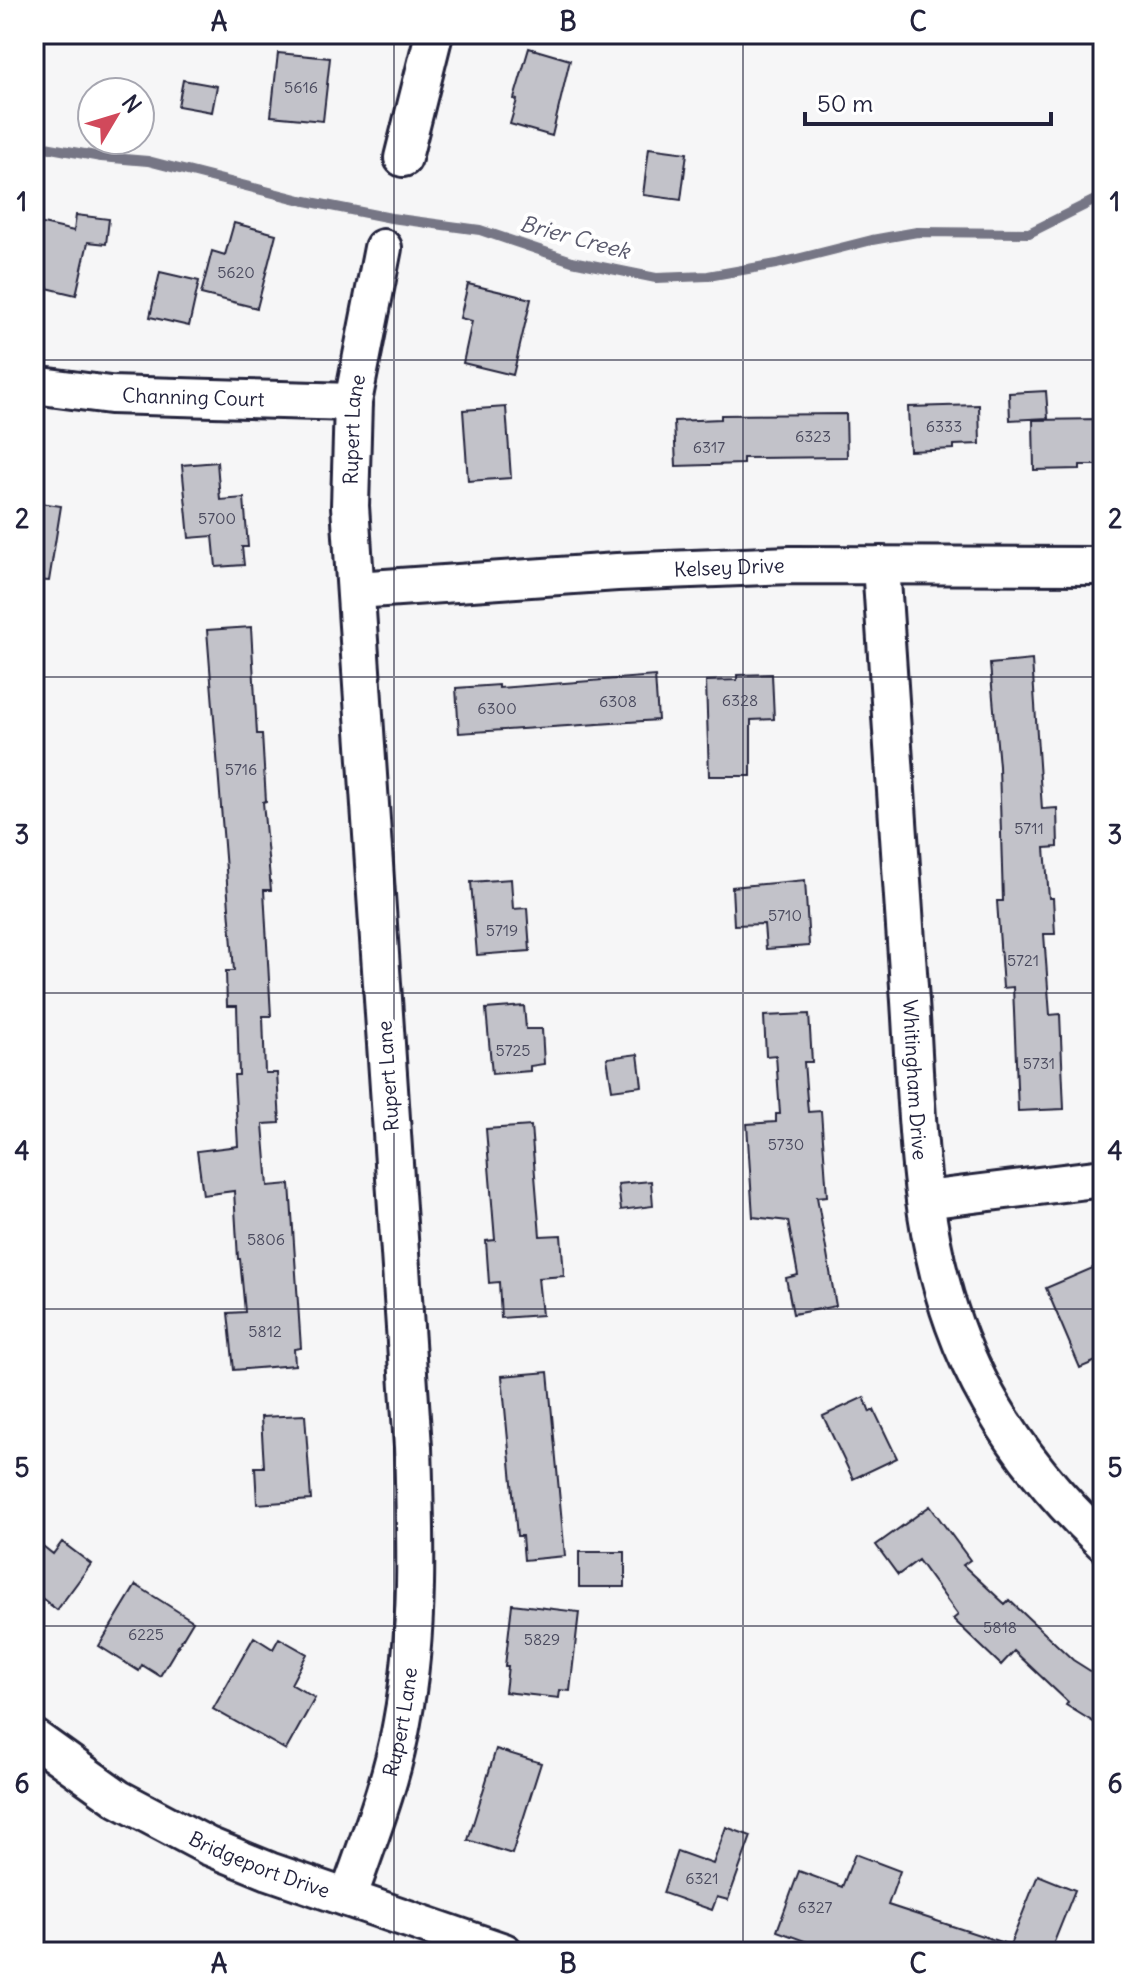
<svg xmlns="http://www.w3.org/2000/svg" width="1137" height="1986" viewBox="0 0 1137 1986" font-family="Delius,sans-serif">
<rect width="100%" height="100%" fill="#f6f6f7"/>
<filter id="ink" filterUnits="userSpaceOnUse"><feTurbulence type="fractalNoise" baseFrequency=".0125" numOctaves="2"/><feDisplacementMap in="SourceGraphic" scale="16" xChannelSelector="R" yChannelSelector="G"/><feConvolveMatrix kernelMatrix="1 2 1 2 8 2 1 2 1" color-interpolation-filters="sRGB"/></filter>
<g filter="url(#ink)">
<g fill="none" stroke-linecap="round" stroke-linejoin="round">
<!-- stream -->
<path stroke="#767685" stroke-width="10" d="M34,145L101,157L148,161L301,200L391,218L480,230L572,261L656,278L708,276L777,264L872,240L917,232L1029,233L1103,196"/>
</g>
<!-- building -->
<path fill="#c2c2c9" stroke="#22223b" stroke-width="2" d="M529,48L570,60L552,136L510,124L517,100L514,99Z
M278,53L330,58L323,121L271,116Z
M183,80L217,86L212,112L178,106Z
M649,148L687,153L681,200L643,195Z
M76,215L109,219L106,244L88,242L76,295L34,285V222L74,231Z
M234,223L276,234L257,308L201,294L212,251L225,255Z
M160,272L199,281L189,326L150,317Z
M468,284L531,299L513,375L463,363L472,321L460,318Z
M1046,391L1048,418L1010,420L1009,393Z
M979,405L980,444L954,445V449L910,451L908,407Z
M506,407L511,478L468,481L463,410Z
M846,414L847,457L743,458V464L676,466L674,421L721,419V415Z
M1103,419V465H1080V469L1034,470L1033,420Z
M217,462L220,500L244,498L248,547H242L244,565L216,567L213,536L189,538L182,465Z
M34,502L61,506L49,581L34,580Z
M251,627L257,734H262L266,801L263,802L271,890H264L271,1016H263L265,1073H277L280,1123L263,1124L268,1186L290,1184L301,1348L294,1349L295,1365L234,1370L228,1313L245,1312L240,1259H238L234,1191L203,1195L197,1151L238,1146L234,1075H239L237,1006H227L226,971H234L207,630Z
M1032,660L1042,809L1057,808L1058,847L1045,848L1049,898H1053L1055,934H1044L1050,1015L1060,1014L1064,1109L1018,1111L1013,987L1003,988L997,901H1003L999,766L990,664Z
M772,674L774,719L751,720V776H709L706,681L737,680V675Z
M655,676L658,720L459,733L456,688L499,685V688Z
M511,879L513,909L527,908L530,951L477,955L471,882Z
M805,880L809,946L766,949L764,924L734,925L732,887Z
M524,1006L526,1029H542L544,1064L530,1066V1071L492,1074L486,1009Z
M809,1014L812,1062H804L808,1112L821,1111L827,1196L817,1197L836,1306L793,1314L786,1278L798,1275L788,1221L753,1217L747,1124L776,1122V1114H780L776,1055L766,1056L764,1016Z
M638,1054L642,1086L612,1090L607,1058Z
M531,1126L540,1236L561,1235L564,1276L538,1278L542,1315L501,1318L499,1282L489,1283L486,1241L495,1240L486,1129Z
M651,1181L653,1206L621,1210L618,1184Z
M1095,1267L1103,1286V1358L1080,1368L1046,1288Z
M548,1372L565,1556L524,1560L522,1536H517L502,1376Z
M864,1397L870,1412L874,1410L897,1458L853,1479L823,1416Z
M305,1415L311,1500L257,1504L255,1467H264L261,1417Z
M930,1506L970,1560L963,1565L1005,1604L1009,1600L1073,1660L1103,1679V1728L1066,1705L1068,1702L1014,1651L1001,1665L953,1619L958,1615L918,1560L898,1575L876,1545Z
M34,1539L53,1554L62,1542L91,1564L57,1610L34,1592Z
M579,1552H625V1587H579Z
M136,1585L193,1621L160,1676L142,1665L139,1671L99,1646Z
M512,1604L579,1612L570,1691L560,1690L559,1698L505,1692L508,1666H505Z
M254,1637L273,1649L279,1638L307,1654L291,1684L315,1698L286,1750L213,1709Z
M496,1749L541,1763L512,1854L468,1840Z
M726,1827L751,1836L728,1900L717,1897L712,1910L663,1893L677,1851L713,1864Z
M855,1854L900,1871L888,1905L1010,1945L1038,1875L1075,1890L1050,1952H851L826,1943L824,1948L777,1931L799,1871L842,1887Z"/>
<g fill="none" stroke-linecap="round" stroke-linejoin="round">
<!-- minor casing -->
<g stroke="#22223b" stroke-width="42">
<g id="minor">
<path d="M403,158L434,34"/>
<path id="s1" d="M34,385L110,395L353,402"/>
<path id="s2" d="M881,565C891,711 900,856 910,1001C917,1109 917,1221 954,1324C984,1408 1039,1482 1103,1542"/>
<path id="s3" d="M356,590L617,572L791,565L1103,566"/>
<path d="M925,1200L1103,1178"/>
<path id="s4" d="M34,1738L119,1799L208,1846L269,1871L504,1952"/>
<path id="s5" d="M348,1898C368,1841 392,1782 402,1722C419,1632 416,1539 413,1447L350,506L353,402L383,248"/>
</g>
</g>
<!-- minor -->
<use href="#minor" stroke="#fff" stroke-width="36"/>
</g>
</g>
<!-- grid -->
<path fill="none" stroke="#22223b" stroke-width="2" stroke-opacity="0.55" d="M394,34V1952M743,34V1952M34,360H1103M34,677H1103M34,993H1103M34,1309H1103M34,1626H1103"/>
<g text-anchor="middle" stroke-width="8" stroke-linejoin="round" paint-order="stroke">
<!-- number labels -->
<g font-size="16" fill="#4a4a5e">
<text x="301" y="93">5616</text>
<text x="236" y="278">5620</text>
<text x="944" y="432">6333</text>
<text x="813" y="442">6323</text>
<text x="709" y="453">6317</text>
<text x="217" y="524">5700</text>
<text x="740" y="706">6328</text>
<text x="618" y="707">6308</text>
<text x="497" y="714">6300</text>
<text x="241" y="775">5716</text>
<text x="1029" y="834">5711</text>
<text x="785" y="921">5710</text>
<text x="502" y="936">5719</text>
<text x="1023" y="966">5721</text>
<text x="513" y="1056">5725</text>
<text x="1039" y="1069">5731</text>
<text x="786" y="1150">5730</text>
<text x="266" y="1245">5806</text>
<text x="265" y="1337">5812</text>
<text x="1000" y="1633">5818</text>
<text x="146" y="1640">6225</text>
<text x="542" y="1645">5829</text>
<text x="702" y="1884">6321</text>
<text x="815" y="1913">6327</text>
</g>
<!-- street labels -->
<g font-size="20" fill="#22223b" stroke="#fff">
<text dy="7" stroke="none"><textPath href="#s1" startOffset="160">Channing Court</textPath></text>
<text dy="7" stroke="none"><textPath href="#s5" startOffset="1480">Rupert Lane</textPath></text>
<text dy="7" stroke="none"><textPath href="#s3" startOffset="374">Kelsey Drive</textPath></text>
<text transform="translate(388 1076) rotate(-94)" y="7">Rupert Lane</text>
<text dy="7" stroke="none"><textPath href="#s2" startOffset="516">Whitingham Drive</textPath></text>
<text dy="7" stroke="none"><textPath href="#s5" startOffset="184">Rupert Lane</textPath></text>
<text dy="7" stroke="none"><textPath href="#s4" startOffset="260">Bridgeport Drive</textPath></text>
</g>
<!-- water labels -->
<g font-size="22" font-style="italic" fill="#5a5a6d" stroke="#fff">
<text transform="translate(575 237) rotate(15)" y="8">Brier Creek</text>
</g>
</g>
<!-- margin -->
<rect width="1137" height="1986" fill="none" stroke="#fff" stroke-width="88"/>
<!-- north arrow -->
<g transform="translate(116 116) rotate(52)"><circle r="38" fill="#ffffff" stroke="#a7a7b1" stroke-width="2"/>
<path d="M0-6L14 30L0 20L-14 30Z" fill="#d1495b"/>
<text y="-12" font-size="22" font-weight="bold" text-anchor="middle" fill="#22223b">N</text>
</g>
<!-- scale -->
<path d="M805 112v12h246v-12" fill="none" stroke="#22223b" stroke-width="4"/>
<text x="817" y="112" font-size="24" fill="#22223b" stroke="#ffffff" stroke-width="6" paint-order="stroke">50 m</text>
<rect x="44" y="44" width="1049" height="1898" fill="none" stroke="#22223b" stroke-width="3"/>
<g font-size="26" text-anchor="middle" font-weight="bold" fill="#22223b">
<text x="219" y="31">A</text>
<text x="568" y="31">B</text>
<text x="918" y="31">C</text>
<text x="22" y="211">1</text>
<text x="1115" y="211">1</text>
<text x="22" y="528">2</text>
<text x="1115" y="528">2</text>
<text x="22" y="844">3</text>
<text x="1115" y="844">3</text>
<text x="22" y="1160">4</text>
<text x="1115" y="1160">4</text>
<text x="22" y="1477">5</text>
<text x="1115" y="1477">5</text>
<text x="22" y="1793">6</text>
<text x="1115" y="1793">6</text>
<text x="219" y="1973">A</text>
<text x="568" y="1973">B</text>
<text x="918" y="1973">C</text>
</g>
</svg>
